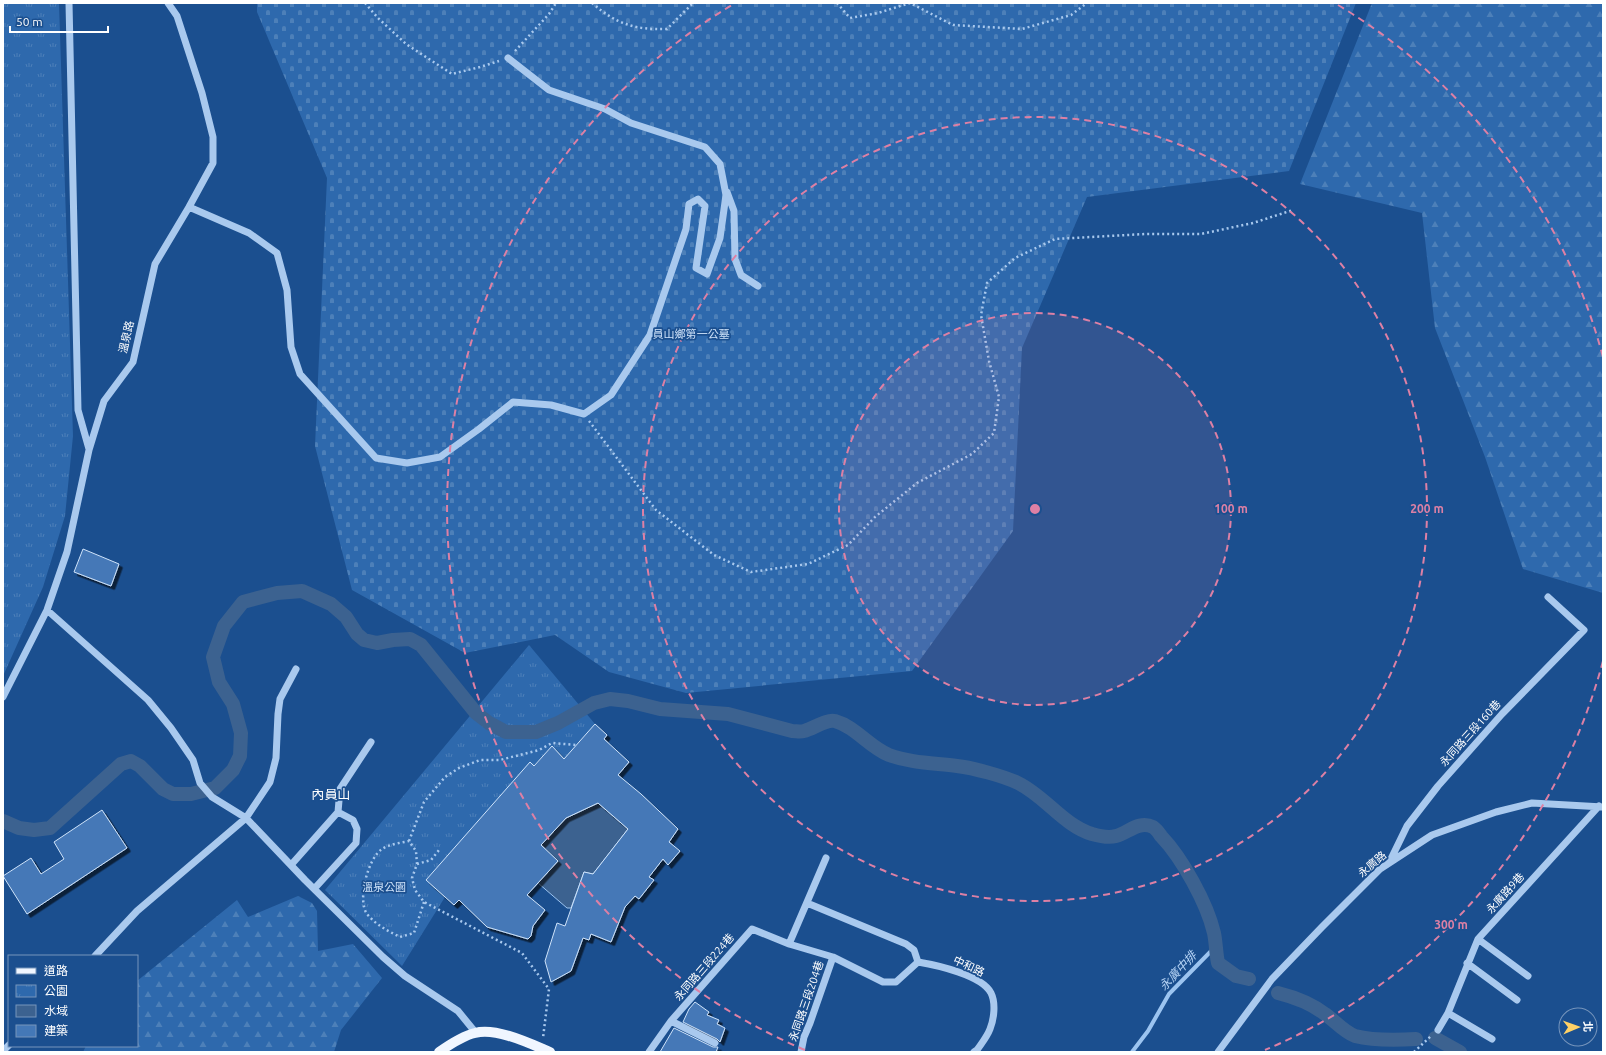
<svg xmlns="http://www.w3.org/2000/svg" width="1606" height="1055" viewBox="0 0 1606 1055" font-family="Ubuntu,'Noto Sans TC',sans-serif">
<defs>
<pattern id="forest-firs" width="22" height="20" patternUnits="userSpaceOnUse"><rect width="22" height="20" fill="#2e69ad"/><path d="M5 1l3.5 6h-7zM16 11l3.5 6h-7z" fill="#4d80b9"/></pattern>
<pattern id="cemetery-stones" width="16" height="16" patternUnits="userSpaceOnUse"><rect width="16" height="16" fill="#2e69ad"/><path d="M2 7V4a2 2 0 0 1 4 0v3zM10 15v-3a2 2 0 0 1 4 0v3z" fill="#4d80b9"/></pattern>
<pattern id="park-tufts" width="24" height="20" patternUnits="userSpaceOnUse"><rect width="24" height="20" fill="#2e69ad"/><path d="M3 7l-1-3M5 7V3M7 7l1-3M15 17l-1-3M17 17v-4M19 17l1-3" fill="none" stroke="#4d80b9"/></pattern>
<filter id="shadow"><feDropShadow dx="3.5" dy="3.5" stdDeviation="0" flood-color="#0009"/></filter>
</defs>
<rect width="100%" height="100%" fill="#1b4f8f"/>
<!-- forest -->
<path fill="url(#forest-firs)" d="M1372,3H1603V593L1523,569L1485,457L1435,328L1422,213L1300,184Z
M298,896L312,903L317,911L318,951L353,944L382,978L341,1030L334,1052H83L86,1046H137V981L237,900L248,917Z"/>
<!-- cemetery -->
<path fill="url(#cemetery-stones)" d="M257,3H1356L1289,171L1087,197L1022,348L1013,531L912,671L686,693L609,672L555,635L465,653L352,590L315,446L327,178L257,12Z"/>
<!-- park -->
<path fill="url(#park-tufts)" d="M3,3H59L73,436L65,516L43,587L3,676Z
M529,645L595,724L564,759L552,746L426,880L445,897L402,966L325,890Z"/>
<!-- water -->
<path fill="#3c6290" stroke="#9cc4f0" d="M598,803L628,829L593,874L584,872L571,908H567L538,883L541,845L566,818Z"/>
<g fill="none" stroke-linecap="round" stroke-linejoin="round">
<!-- stream -->
<path stroke="#9cc4f0" stroke-width="4" d="M1132,1052L1148,1031L1169,994L1216,946"/>
<!-- canal -->
<path stroke="#3c6290" stroke-width="14" d="M3,821L19,828L34,830L50,828L121,764L131,761L140,766L163,789L173,794H191L215,788L233,770L240,756L241,733L233,704L219,682L213,657L224,626L243,602L277,593L302,591L331,604L346,617L357,634L364,640L377,643L393,640L410,639L421,645L476,713L489,723L506,732H536L558,723L594,703L610,699L628,701L660,709L728,714L792,731C796,731 800,732 804,731C813,729 826,719 835,721C856,727 869,747 889,755C911,763 934,763 957,766C974,768 1003,776 1018,783C1045,796 1063,825 1092,834C1099,836 1109,838 1116,836C1128,833 1139,820 1153,827C1156,829 1159,833 1161,836C1182,858 1207,903 1214,933C1216,943 1216,953 1218,963L1236,976L1249,979
M1278,993C1294,997 1312,1004 1325,1014C1335,1021 1344,1032 1355,1036C1371,1040 1399,1040 1416,1039
M1435,1038L1460,1052"/>
</g>
<!-- building -->
<path fill="#4478b7" stroke="#cfe3fa" filter="url(#shadow)" d="M83,549L119,564L111,586L74,572Z
M595,724L607,735L604,739L629,762L618,775L641,794L678,829L669,842L680,851L668,865L663,859L649,877L654,880L639,899L635,896L625,907L611,942L591,934L589,940L583,938L571,971L551,982L545,961L557,923L565,926L584,872L593,874L628,829L598,803L566,818L541,845L558,861L527,895L545,910L533,926L531,936L528,939L487,927L459,900L454,905L426,880L530,762L534,766L552,746L564,759Z
M102,810L127,848L27,914L3,876L31,858L41,874L64,859L54,842Z
M695,1002L709,1012L707,1015L719,1020L717,1024L725,1028L720,1042L717,1039L683,1022L689,1009Z
M674,1028L713,1047H718L716,1052H660Z"/>
<g fill="none" stroke-linecap="round" stroke-linejoin="round">
<!-- path -->
<path stroke="#a9c9ee" stroke-width="2.5" stroke-dasharray="2 3" stroke-linecap="butt" d="M365,3L378,18L406,44L452,74L480,67L499,61
M592,3C616,24 635,30 667,29L692,4L695,3
M837,3L850,18L878,13L910,3L953,25L1022,29L1071,15L1087,3
M515,51L549,14L556,3
M589,421L656,510L714,555L751,572L808,564L848,545L875,517L917,483L972,454L994,433L999,397L989,361L981,315L987,283L1015,258L1055,239L1145,234H1201L1253,223L1293,210
M409,841L424,802L445,777L459,768L480,760H500L539,750L552,743L576,745
M417,864L431,860L439,850
M424,902L414,933L400,937C388,931 376,925 367,914C357,900 368,858 382,849C390,844 400,843 409,841L416,851L417,864L412,878L415,890L424,902L522,953L549,989L543,1038
M1414,1052L1431,1036"/>
<!-- minor -->
<path stroke="#a9c9ee" stroke-width="7" d="M69,3L78,410L89,449
M727,192L734,211L735,259L741,275L758,286
M189,207L249,233L277,253L287,290L291,347L300,374L376,458L407,463L440,457L479,429L513,402L551,405L584,414L611,395L650,335L686,229L689,204L698,199L705,206L696,268L707,274L720,238L726,195L720,164L705,147L631,123L605,109L549,90L508,58
M47,610L148,700L171,728L193,760L200,783L212,797L246,818L305,880L383,957L405,976L458,1011L476,1033
M3,697L47,610L67,552L89,450L104,401L133,362L155,264L189,207L213,163V137L202,93L177,16L168,3
M1389,863L1407,826L1438,786L1502,714L1584,630L1548,597
M291,865L338,812L340,789L371,742
M314,889L356,843L357,829L353,820L338,812
M807,903L906,944L914,950L918,962
M1478,939L1528,976
M789,944L826,858
M95,956L137,911L246,818L270,782L276,758L278,714L280,699L296,669
M918,962C936,965 982,975 991,993C996,1003 994,1019 990,1029C987,1037 981,1044 977,1050L974,1052
M1467,963L1517,1000
M1448,1013L1492,1039
M671,1021L715,1043
M1438,1030L1448,1013L1478,939L1599,806
M3,1051L9,1045
M649,1052L671,1021L752,929L789,944L833,957L883,982H896L918,962
M801,1052L804,1037L810,1023L833,957
M1218,1052L1272,979L1322,927L1380,869L1432,835L1496,812L1532,803L1603,807"/>
<!-- major -->
<path stroke="#f0f6ff" stroke-width="10" d="M439,1052C449,1045 462,1036 475,1033C496,1027 531,1044 550,1052"/>
</g>
<!-- distance rings -->
<circle cx="1035" cy="509" r="196" fill="#dd80a5" fill-opacity=".12"/>
<g fill="none" stroke="#dd80a5" stroke-width="2" stroke-dasharray="7 5">
<circle cx="1035" cy="509" r="196"/>
<circle cx="1035" cy="509" r="392"/>
<path d="M1603 661A588 588 0 0 1 1265 1050M805 1050A588 588 0 0 1 732 5M1338 5A588 588 0 0 1 1603 357"/>
</g>
<g text-anchor="middle" stroke-width="3.5" stroke-linejoin="round" paint-order="stroke">
<!-- park labels -->
<g font-size="11" fill="#cfe3fa" stroke="#1b4f8f">
<text x="691" y="338">員山鄉第一公墓</text>
<text x="384" y="891">溫泉公園</text>
</g>
<!-- street labels -->
<g font-size="11" fill="#fff" stroke="#1b4f8f">
<text transform="translate(126 337) rotate(-77)" y="4">溫泉路</text>
<text transform="translate(1470 733) rotate(-48)" y="4">永同路三段160巷</text>
<text transform="translate(1372 864) rotate(-40)" y="4">永廣路</text>
<text transform="translate(1505 893) rotate(-48)" y="4">永廣路9巷</text>
<text transform="translate(969 966) rotate(25)" y="4">中和路</text>
<text transform="translate(704 967) rotate(-49)" y="4">永同路三段224巷</text>
<text transform="translate(806 1001) rotate(-71)" y="4">永同路三段204巷</text>
</g>
<!-- water labels -->
<g font-size="12" font-style="italic" fill="#b5d3f5" stroke="#1b4f8f">
<text transform="translate(1178 971) rotate(-47)" y="4">永廣中排</text>
</g>
<!-- quarter labels -->
<g font-size="13" fill="#fff" stroke="#1b4f8f">
<text x="331" y="799">內員山</text>
</g>
</g>
<circle cx="1035" cy="509" r="6" fill="#dd80a5" stroke="#1b4f8f" stroke-width="2"/>
<g font-size="12" text-anchor="middle" font-weight="bold" fill="#dd80a5" stroke="#1b4f8f" stroke-width="3.5" stroke-linejoin="round" paint-order="stroke">
<text x="1231" y="513">100 m</text>
<text x="1427" y="513">200 m</text>
<text x="1451" y="929">300 m</text>
</g>
<!-- border -->
<rect width="1606" height="1055" fill="none" stroke="#ffffff" stroke-width="8"/>
<!-- legend -->
<rect x="8" y="955" width="130" height="92" fill="#1b4f8f" stroke="#7695bc"/>
<rect x="16" y="968" width="20" height="6" fill="#f0f6ff" stroke="#7695bc"/>
<text x="44" y="975" font-size="12" fill="#ffffff">道路</text>
<rect x="16" y="985" width="20" height="12" fill="url(#park-tufts)" stroke="#7695bc"/>
<text x="44" y="995" font-size="12" fill="#ffffff">公園</text>
<rect x="16" y="1005" width="20" height="12" fill="#3c6290" stroke="#7695bc"/>
<text x="44" y="1015" font-size="12" fill="#ffffff">水域</text>
<rect x="16" y="1025" width="20" height="12" fill="#4478b7" stroke="#7695bc"/>
<text x="44" y="1035" font-size="12" fill="#ffffff">建築</text>
<!-- north arrow -->
<g transform="translate(1578 1027) rotate(88)"><circle r="19" fill="#1b4f8f" stroke="#7695bc"/>
<path d="M0-3L7 15L0 10L-7 15Z" fill="#ffd166"/>
<text y="-6" font-size="11" font-weight="bold" text-anchor="middle" fill="#ffffff">北</text>
</g>
<!-- scale -->
<path d="M10 26v6h98v-6" fill="none" stroke="#ffffff" stroke-width="2"/>
<text x="16" y="26" font-size="12" fill="#ffffff" stroke="#1b4f8f" stroke-width="3" paint-order="stroke">50 m</text>
</svg>
